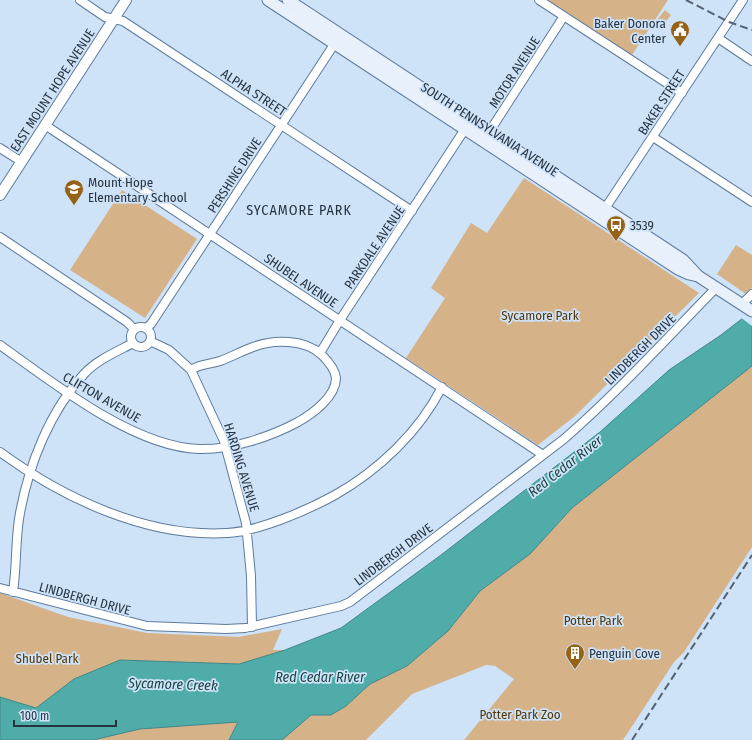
<svg xmlns="http://www.w3.org/2000/svg" width="752" height="740" viewBox="0 0 752 740" font-family="'Fira Sans Condensed',sans-serif">
<rect width="100%" height="100%" fill="#cee2f8"/>
<!-- green -->
<path fill="#d5b288" d="M547,0H668L632,55Z
M665,10L671,15L663,25L657,20Z
M524,178L699,293L575,416L538,445L406,358L445,298L431,288L471,223L487,233Z
M122,190L197,239L145,318L70,270Z
M736,245L752,255V288L746,294L717,274Z
M752,366V547L684,652L674,662L623,740H464L514,679L495,666L486,665L412,694L366,740H282L311,715H331L346,706L370,684L407,666L448,631L480,591L530,554L572,508Z
M0,593L68,617L147,633L239,637L282,629L273,650H285L239,722L229,740H0Z"/>
<!-- water -->
<path fill="#4faca8" stroke="#438889" d="M752,311V366L572,508L530,554L480,591L448,631L407,666L370,684L346,706L331,715H311L282,740H229L238,722L140,729L93,740H0V697L36,708L74,679L120,660L239,664L285,650L341,628L441,555L600,432L669,370L721,335Z"/>
<!-- pier -->
<path fill="#cee2f8" d="M751,309H752V326L740,317Z"/>
<g fill="none" stroke-linecap="round" stroke-linejoin="round">
<!-- minor casing -->
<g stroke="#5d7b9c" stroke-width="10">
<path id="minor" d="M80,0L105,17L123,21L412,211
M539,0L682,93
M718,38L752,61
M45,125L543,455
M486,137L564,16
M653,137L752,202
M0,148L22,162
M602,213L743,0
M0,237L127,322L134,329
M742,304L752,294
M131 337a10 10 0 1 1 20 0a10 10 0 1 1-20 0Z
M146,328L151,324L337,40
M150,341L169,350L191,370L224,441L246,523L251,576L252,627
M0,345C52,382 133,447 199,449C231,450 270,437 298,422C312,414 336,397 336,378C335,369 328,361 322,355C305,339 274,339 253,347C242,351 231,357 220,361C209,365 201,363 191,370
M320,353L340,320L467,126
M0,452C63,498 147,538 227,533C259,531 306,511 335,495C379,470 419,432 442,387
M0,588L147,626L226,629L245,628L341,606L350,602L564,439C618,392 666,339 716,288
M13,592C17,566 15,539 20,513C29,464 50,411 84,374C97,360 116,352 133,343"/>
</g>
<!-- tertiary casing -->
<g stroke="#5d7b9c" stroke-width="12">
<path id="tertiary" d="M0,195L126,0"/>
</g>
<!-- secondary casing -->
<g stroke="#5d7b9c" stroke-width="13">
<path id="secondary" d="M268,0L678,269L689,274L698,276L752,311
M288,0L683,260L698,276"/>
</g>
<!-- minor -->
<use href="#minor" stroke="#fff" stroke-width="8"/>
<!-- tertiary -->
<use href="#tertiary" stroke="#fff" stroke-width="10"/>
<!-- secondary -->
<use href="#secondary" stroke="#e7f0fb" stroke-width="11"/>
<!-- rail -->
<path stroke="#546373" stroke-width="2" stroke-dasharray="8 4" stroke-linecap="butt" d="M686,0L729,22L752,30
M632,740L752,555"/>
</g>
<!-- icons -->
<defs>
<g id="civic-pin" transform="scale(1)"><path d="M0 17L-7.5 6A9.5 9.5 0 1 1 7.5 6Z" fill="#966316" stroke="#cee2f8"/><path d="M-.6-6.5H3V-4.5H.6V-3L4-1V1h2V6H-6V1h2V-1L-.6-3ZM-1.2 2.5V6h2.4V2.5Z" fill="#fff"/></g>
<g id="school-pin" transform="scale(1)"><path d="M0 17L-7.5 6A9.5 9.5 0 1 1 7.5 6Z" fill="#966316" stroke="#cee2f8"/><path d="M0-5L7-2L0 1L-7-2ZM-4 1L0 2.5L4 1V4Q0 6-4 4Z" fill="#fff"/></g>
<g id="bus-pin" transform="scale(1)"><path d="M0 17L-7.5 6A9.5 9.5 0 1 1 7.5 6Z" fill="#966316" stroke="#cee2f8"/><path d="M-5-6H5V4H4V6H2V4H-2V6H-4V4H-5ZM-3.5-4V0h7V-4ZM-3.5 1.2v1.5H-2V1.2ZM2 1.2v1.5H3.5V1.2Z" fill="#fff"/></g>
<g id="building-pin" transform="scale(1)"><path d="M0 17L-7.5 6A9.5 9.5 0 1 1 7.5 6Z" fill="#966316" stroke="#cee2f8"/><path d="M-4-6H4V6H1V3H-1V6H-4ZM-2.5-4.3h1.7v1.8h-1.7ZM.8-4.3h1.7v1.8H.8ZM-2.5-1h1.7V.8h-1.7ZM.8-1h1.7V.8H.8Z" fill="#fff"/></g>
</defs>
<g fill-rule="evenodd">
<use href="#civic-pin" x="680" y="30"/>
<use href="#school-pin" x="74" y="189"/>
<use href="#bus-pin" x="616" y="225"/>
<use href="#building-pin" x="575" y="653"/>
</g>
<g text-anchor="middle" stroke-width="3.5" stroke-linejoin="round" paint-order="stroke">
<!-- poi labels -->
<g font-size="13" fill="#263341" stroke="#cee2f8" text-anchor="start">
<text x="666" y="28" text-anchor="end">Baker Donora<tspan x="666" dy="15">Center</tspan></text>
<text x="88" y="187">Mount Hope<tspan x="88" dy="15">Elementary School</tspan></text>
<text x="630" y="230">3539</text>
<text x="589" y="658">Penguin Cove</text>
</g>
<!-- street labels -->
<g font-size="13" fill="#263341" stroke="#cee2f8">
<text transform="translate(514 72) rotate(-57)" y="5">MOTOR AVENUE</text>
<text transform="translate(52 90) rotate(-57)" y="5">EAST MOUNT HOPE AVENUE</text>
<text transform="translate(254 92) rotate(33)" y="5">ALPHA STREET</text>
<text transform="translate(661 102) rotate(-57)" y="5">BAKER STREET</text>
<text transform="translate(490 129) rotate(33)" y="5">SOUTH PENNSYLVANIA AVENUE</text>
<text transform="translate(234 175) rotate(-57)" y="5">PERSHING DRIVE</text>
<text transform="translate(374 247) rotate(-56)" y="5">PARKDALE AVENUE</text>
<text transform="translate(301 280) rotate(34)" y="5">SHUBEL AVENUE</text>
<text transform="translate(640 349) rotate(-45)" y="5">LINDBERGH DRIVE</text>
<text transform="translate(102 397) rotate(30)" y="5">CLIFTON AVENUE</text>
<text transform="translate(242 467) rotate(73)" y="5">HARDING AVENUE</text>
<text transform="translate(393 554) rotate(-37)" y="5">LINDBERGH DRIVE</text>
<text transform="translate(85 598) rotate(15)" y="5">LINDBERGH DRIVE</text>
</g>
<!-- park labels -->
<g font-size="13" fill="#533608" stroke="#cee2f8">
<text x="540" y="320">Sycamore Park</text>
<text x="593" y="625">Potter Park</text>
<text x="47" y="663">Shubel Park</text>
<text x="520" y="719">Potter Park Zoo</text>
</g>
<!-- neighbourhood labels -->
<g font-size="14" letter-spacing="1" fill="#263341" stroke="#cee2f8">
<text x="299" y="215">SYCAMORE PARK</text>
</g>
<!-- water labels -->
<g font-size="14" font-style="italic" fill="#194442" stroke="#cee2f8">
<text transform="translate(565 466) rotate(-38)" y="5">Red Cedar River</text>
<text x="320" y="682">Red Cedar River</text>
<text transform="translate(173 684) rotate(2)" y="5">Sycamore Creek</text>
</g>
</g>
<!-- scale -->
<path d="M14 720v6h102v-6" fill="none" stroke="#263341" stroke-width="2"/>
<text x="20" y="720" font-size="12" fill="#263341" stroke="#cee2f8" stroke-width="3" paint-order="stroke">100 m</text>
</svg>
